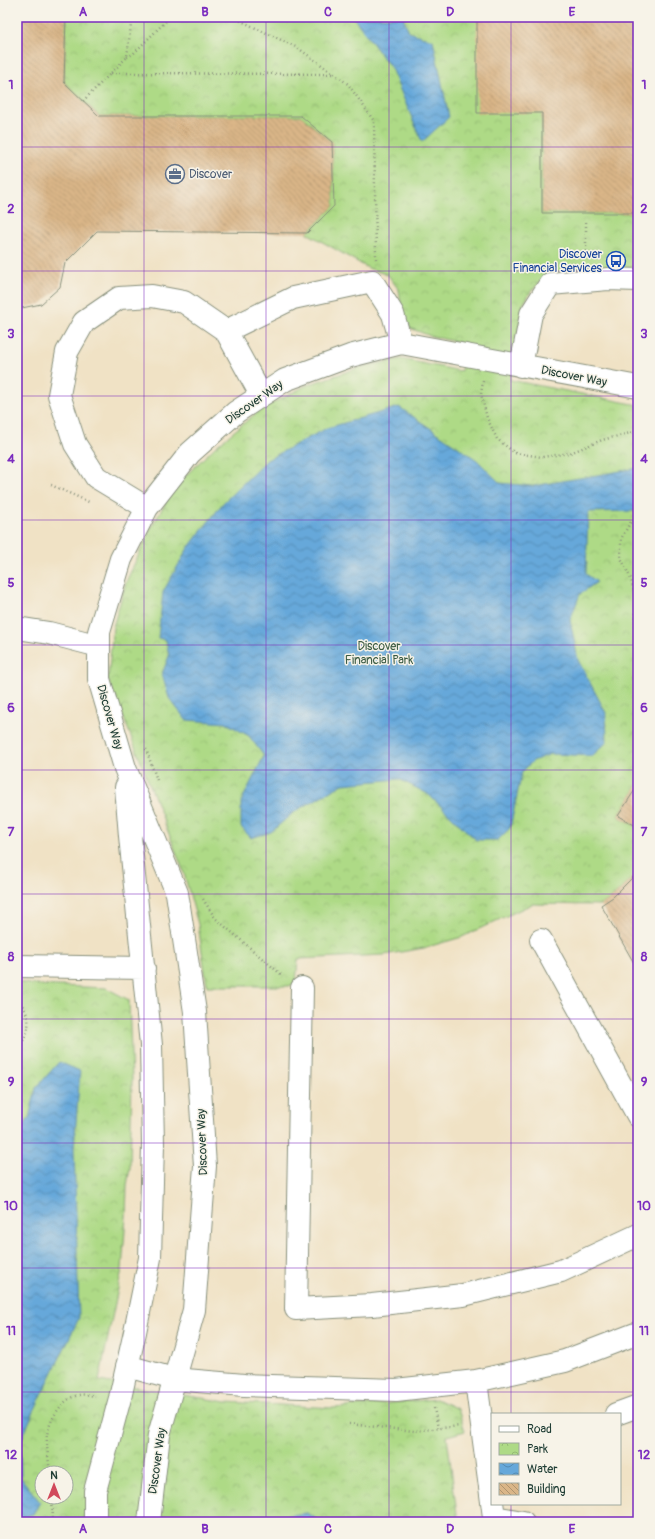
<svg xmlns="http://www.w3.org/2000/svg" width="655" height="1539" viewBox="0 0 655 1539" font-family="Pangolin,sans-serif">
<defs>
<pattern id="park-crowns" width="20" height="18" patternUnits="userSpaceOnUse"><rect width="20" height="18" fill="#aeda86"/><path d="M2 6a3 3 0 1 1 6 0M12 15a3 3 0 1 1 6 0" fill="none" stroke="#95bc74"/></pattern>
<pattern id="water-waves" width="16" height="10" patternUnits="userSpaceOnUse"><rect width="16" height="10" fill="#66a8da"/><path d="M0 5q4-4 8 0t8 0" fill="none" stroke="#538ab2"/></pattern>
<pattern id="building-back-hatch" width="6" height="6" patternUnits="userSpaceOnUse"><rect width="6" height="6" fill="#dab688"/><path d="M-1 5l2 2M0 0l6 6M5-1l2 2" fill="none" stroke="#b09570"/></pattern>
</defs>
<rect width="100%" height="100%" fill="#f7f3e8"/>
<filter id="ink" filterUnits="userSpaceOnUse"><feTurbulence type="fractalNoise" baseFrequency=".025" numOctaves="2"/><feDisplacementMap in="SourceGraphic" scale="8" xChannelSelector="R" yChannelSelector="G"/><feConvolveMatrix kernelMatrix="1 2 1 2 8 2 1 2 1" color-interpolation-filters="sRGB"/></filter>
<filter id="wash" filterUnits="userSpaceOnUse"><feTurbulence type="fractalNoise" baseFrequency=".012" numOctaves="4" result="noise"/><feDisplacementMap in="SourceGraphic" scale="16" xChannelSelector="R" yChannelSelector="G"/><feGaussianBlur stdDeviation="0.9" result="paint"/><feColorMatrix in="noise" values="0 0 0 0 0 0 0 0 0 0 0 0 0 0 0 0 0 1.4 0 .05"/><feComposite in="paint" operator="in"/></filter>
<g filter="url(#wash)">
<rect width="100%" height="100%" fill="#f0e2c5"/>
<!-- park -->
<path fill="url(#park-crowns)" stroke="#668c5d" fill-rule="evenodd" d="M66,17H477L542,113V213H638V268L577,269L551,273L531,291L523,305L510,380L638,405V785L618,816L638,827V872L613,897L601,905L532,904L462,937L424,948L384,955L298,959L296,983L289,986H207L198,924L183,870L121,711L108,680L113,627L126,582L150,530L175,486L215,447L260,410L307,385L361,367L401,359L461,371L466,344L430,336L410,328L402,312L399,290L388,275L368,268L307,233L334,206L332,142L301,116H99L64,82Z
M17,982L37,985L106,988L129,1000L132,1079L130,1168L127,1185L126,1217L122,1269L99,1381L226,1402L334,1408L436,1399L458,1409L465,1431L447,1436L458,1522H17ZM42,1473H66V1497H42Z"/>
<!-- water -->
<path fill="url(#water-waves)" stroke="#427287" d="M353,17H403L409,32L433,40L449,117L422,142L391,68Z
M399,407L477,460L500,483L533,486L638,468V511L588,512L586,574L597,582L580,594L570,620L578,660L606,713L607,742L592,756L551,754L533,761L522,772L510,828L498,840H476L428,794L399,779L343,784L294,812L271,832L251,838L241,827V802L264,756L249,736L226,723L186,720L169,698L162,674L169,656L166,640L158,638L163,592L188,548L223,503L267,460L327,428Z
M59,1062L80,1071L74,1148L79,1318L34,1411L20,1443L21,1478L40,1502L33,1514L17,1519V1136L29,1118L36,1088Z
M307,1513L321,1522H272L282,1516Z"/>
<g id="blocks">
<!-- building -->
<path fill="url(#building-back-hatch)" d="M17,17H66L64,82L99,116H301L332,142L334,206L307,233L97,231L65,263L60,287L41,304L17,309Z
M477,17H638V213H542V113H477Z
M638,785V827L618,816Z
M638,872V970L601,905L613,897Z"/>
</g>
</g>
<g filter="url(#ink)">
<use href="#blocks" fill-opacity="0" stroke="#88907c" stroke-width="1"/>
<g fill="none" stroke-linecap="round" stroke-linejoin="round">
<!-- minor casing -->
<g stroke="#88907c" stroke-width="24">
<path id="minor" d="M226,331L293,298L372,281L393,314L401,343
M521,366L531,314L550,284L608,279L638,280
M147,508L96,477L75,444L59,395L67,352L84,322L119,298L152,296L184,302L226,331L261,395
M17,628L49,633L99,646
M541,940L638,1116
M17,966L144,968
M302,988L296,1309L372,1305L463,1295L561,1271L638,1235
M127,1366L174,1379L244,1385L396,1390L476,1381L565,1361L638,1333
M476,1381L494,1517L523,1522
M616,1414L638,1406
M95,1522V1491L120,1398L135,1332L150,1258L153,1144L151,1045L130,836L126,787
M149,1522L159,1435L194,1310L205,1166L195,1012L177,893L125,768L99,679V632L121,559L147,508L190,453L236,412L285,380L350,356L401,343L638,387"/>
</g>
<!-- path -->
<path stroke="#88907c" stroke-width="2.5" stroke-dasharray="1 3" stroke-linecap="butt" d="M233,17L298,48L348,84L374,121L376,260
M127,57L133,54L170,17
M111,73L333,74
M83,101L127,57L132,17
M586,222V258
M483,381L481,394L487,418L497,439L515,453L542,457L570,453L602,440L638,431
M51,485L89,502
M638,519L630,523L621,539V558L631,579L636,600L635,674L638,675
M146,749L157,780
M203,899L215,918L283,976
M17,1000C21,1002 22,1006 25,1010C33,1026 25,1037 17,1051
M434,1408L438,1428
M349,1424L414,1431L460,1426
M50,1473C49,1462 46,1445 47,1435C50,1419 62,1398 79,1395C84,1394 90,1395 95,1396
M52,1497L53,1522"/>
<!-- minor -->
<use href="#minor" stroke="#fff" stroke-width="22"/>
</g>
</g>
<!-- grid -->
<path fill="none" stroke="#7b2cbf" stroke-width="1" stroke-opacity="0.55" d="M144,17V1522M266,17V1522M389,17V1522M511,17V1414M17,147H638M17,271H638M17,396H638M17,520H638M17,645H638M17,770H638M17,894H638M17,1019H638M17,1143H638M17,1268H638M17,1392H638M511,1504V1522"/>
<!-- icons -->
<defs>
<g id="office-ring" transform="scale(1)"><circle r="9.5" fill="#f7f3e8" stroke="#5c6f8a" stroke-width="1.5"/><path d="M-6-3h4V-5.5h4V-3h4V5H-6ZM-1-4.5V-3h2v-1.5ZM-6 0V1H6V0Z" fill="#5c6f8a"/></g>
<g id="bus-ring" transform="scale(1)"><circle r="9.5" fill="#f7f3e8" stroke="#1a4fb4" stroke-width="1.5"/><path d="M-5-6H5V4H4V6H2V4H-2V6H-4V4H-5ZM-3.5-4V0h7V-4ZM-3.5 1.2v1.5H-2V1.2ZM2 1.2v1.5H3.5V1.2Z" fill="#1a4fb4"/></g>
</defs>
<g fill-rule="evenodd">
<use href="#office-ring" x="175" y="174"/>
<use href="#bus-ring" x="616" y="261"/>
</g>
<g text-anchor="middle" stroke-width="3" stroke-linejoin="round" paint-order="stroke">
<!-- service labels -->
<g font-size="12" fill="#4e5e75" stroke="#f7f3e8" text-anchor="start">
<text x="189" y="178">Discover</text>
</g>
<!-- transit labels -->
<g font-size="12" fill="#164399" stroke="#f7f3e8" text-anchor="end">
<text x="602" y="258">Discover<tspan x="602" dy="14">Financial Services</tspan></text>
</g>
<!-- street labels -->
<g font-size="12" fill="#1f3d34" stroke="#f7f3e8">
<text transform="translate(574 376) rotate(11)" y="4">Discover Way</text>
<text transform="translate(254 402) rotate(-35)" y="4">Discover Way</text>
<text transform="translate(110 717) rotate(74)" y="4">Discover Way</text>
<text transform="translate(202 1142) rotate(-92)" y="4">Discover Way</text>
<text transform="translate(157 1461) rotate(-82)" y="4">Discover Way</text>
</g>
<!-- park labels -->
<g font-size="12" fill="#3c5c44" stroke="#f7f3e8">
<text x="379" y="650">Discover<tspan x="379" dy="14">Financial Park</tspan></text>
</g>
</g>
<!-- margin -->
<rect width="655" height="1539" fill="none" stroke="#f7f3e8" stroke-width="44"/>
<!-- legend -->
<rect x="491" y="1413" width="130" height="92" fill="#f7f3e8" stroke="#a1aaa0"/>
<rect x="499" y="1426" width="20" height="6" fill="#ffffff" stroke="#a1aaa0"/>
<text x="527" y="1433" font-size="12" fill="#1f3d34">Road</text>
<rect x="499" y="1443" width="20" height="12" fill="url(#park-crowns)" stroke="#a1aaa0"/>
<text x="527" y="1453" font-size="12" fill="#1f3d34">Park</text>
<rect x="499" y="1463" width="20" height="12" fill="url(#water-waves)" stroke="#a1aaa0"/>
<text x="527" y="1473" font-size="12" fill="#1f3d34">Water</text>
<rect x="499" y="1483" width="20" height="12" fill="url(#building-back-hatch)" stroke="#a1aaa0"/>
<text x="527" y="1493" font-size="12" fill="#1f3d34">Building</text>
<!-- north arrow -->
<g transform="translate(54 1485)"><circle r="19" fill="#f7f3e8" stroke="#a1aaa0"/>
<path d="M0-3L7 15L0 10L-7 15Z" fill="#d1495b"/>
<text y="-6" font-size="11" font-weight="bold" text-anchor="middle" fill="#1f3d34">N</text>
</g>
<rect x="22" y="22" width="611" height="1495" fill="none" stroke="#7b2cbf" stroke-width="1.5"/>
<g font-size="13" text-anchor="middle" font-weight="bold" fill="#7b2cbf">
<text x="83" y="16">A</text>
<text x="205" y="16">B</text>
<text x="328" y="16">C</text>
<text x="450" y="16">D</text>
<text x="572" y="16">E</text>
<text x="11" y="89">1</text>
<text x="644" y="89">1</text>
<text x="11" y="213">2</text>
<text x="644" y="213">2</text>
<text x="11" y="338">3</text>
<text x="644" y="338">3</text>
<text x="11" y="463">4</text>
<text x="644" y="463">4</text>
<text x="11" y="587">5</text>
<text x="644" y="587">5</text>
<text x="11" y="712">6</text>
<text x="644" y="712">6</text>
<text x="11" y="836">7</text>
<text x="644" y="836">7</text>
<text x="11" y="961">8</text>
<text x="644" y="961">8</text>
<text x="11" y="1086">9</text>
<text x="644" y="1086">9</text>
<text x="11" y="1210">10</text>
<text x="644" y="1210">10</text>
<text x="11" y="1335">11</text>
<text x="644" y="1335">11</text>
<text x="11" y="1459">12</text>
<text x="644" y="1459">12</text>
<text x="83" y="1533">A</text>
<text x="205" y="1533">B</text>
<text x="328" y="1533">C</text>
<text x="450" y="1533">D</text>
<text x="572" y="1533">E</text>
</g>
</svg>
